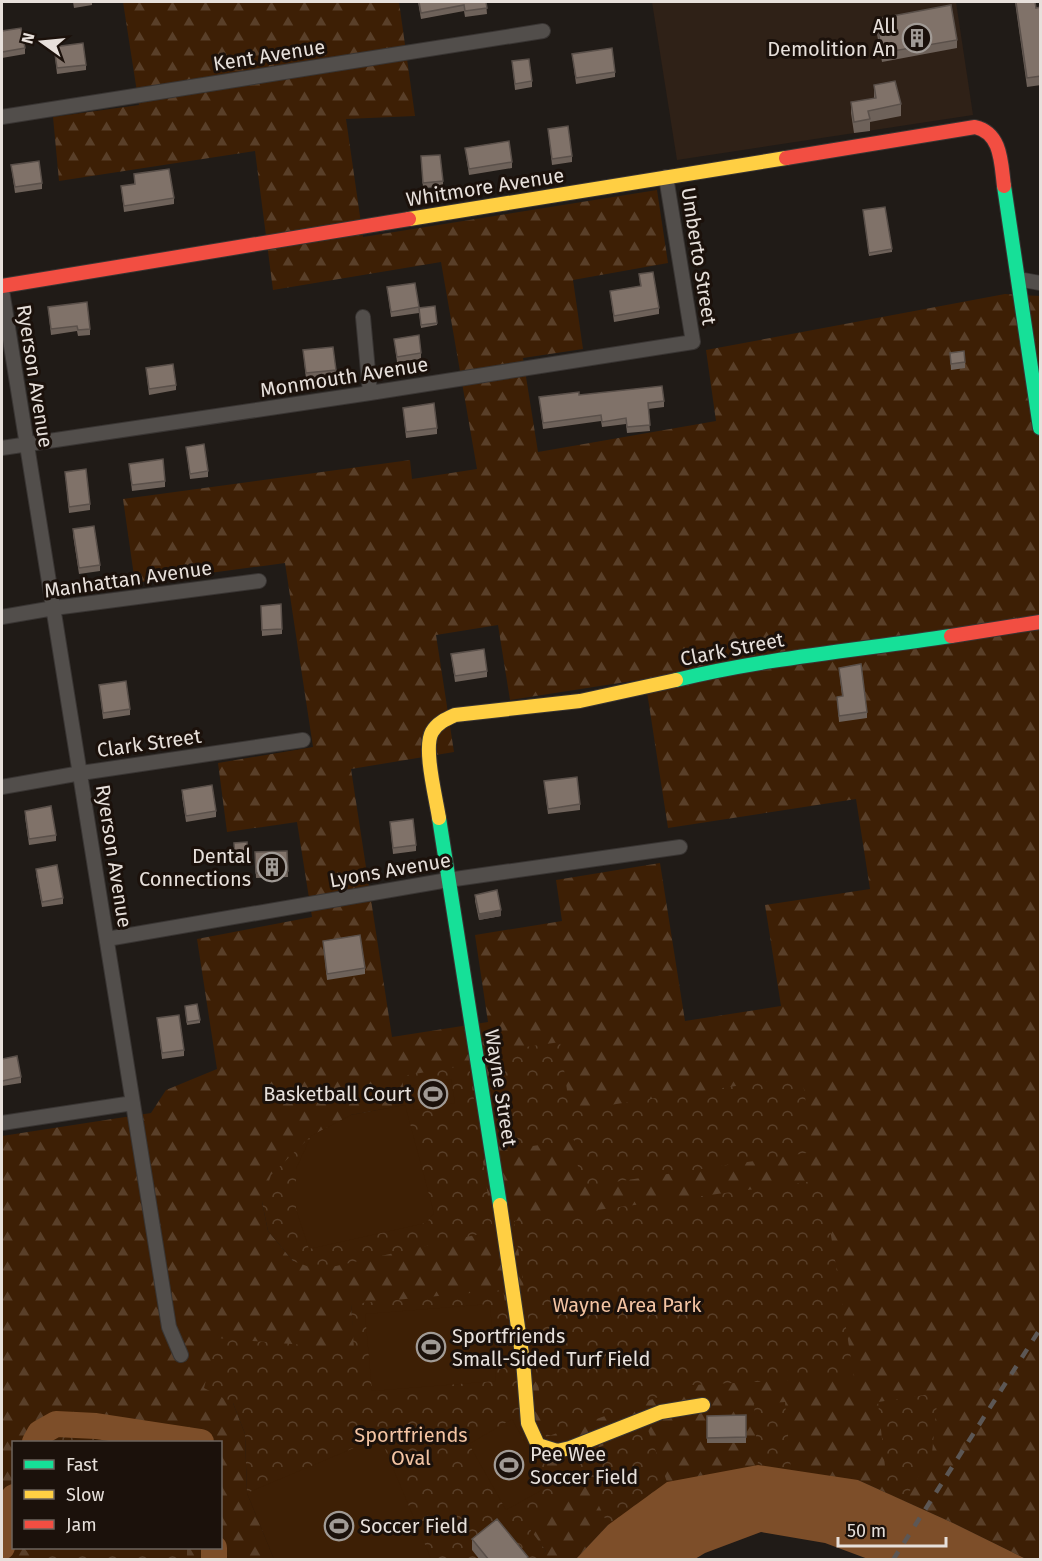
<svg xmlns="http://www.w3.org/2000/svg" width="1042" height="1561" viewBox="0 0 1042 1561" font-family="'Fira Sans',sans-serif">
<defs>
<pattern id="forest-firs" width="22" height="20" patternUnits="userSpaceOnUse" patternTransform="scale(1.5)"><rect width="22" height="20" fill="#3d1f05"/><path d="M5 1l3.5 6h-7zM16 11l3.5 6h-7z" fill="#593f29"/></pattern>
<pattern id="park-crowns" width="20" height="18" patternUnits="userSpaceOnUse" patternTransform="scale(1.5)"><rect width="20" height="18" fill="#3d1f05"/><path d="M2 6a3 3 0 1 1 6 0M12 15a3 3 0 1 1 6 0" fill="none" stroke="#593f29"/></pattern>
</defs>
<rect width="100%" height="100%" fill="#201b17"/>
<!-- built -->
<path fill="#2f2117" d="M652,2H956L973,115L677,160Z"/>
<!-- forest -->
<path fill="url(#forest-firs)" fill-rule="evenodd" d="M123,2H399L415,116L346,119L363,237L657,190L668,263L573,280L583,349L523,358L538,452L716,421L706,350L1005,294L1040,296V1559H1026L953,1523L858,1480L608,1525L576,1559H538L546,1551L351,1304L355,1349L233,1403L245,1434L247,1493L274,1559L2,1560V1136L151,1113L166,1090L217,1069L197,939L312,917L297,822L227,832L218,763L313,747L285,563L135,583L123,499L410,460L412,479L477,469L441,262L273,290L255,151L59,181L53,117L139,105ZM498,625L510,700L645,679L668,828L856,799L870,889L765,905L781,1006L685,1021L660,863L556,880L562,921L475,935L488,1022L392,1037L351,769L454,752L436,635ZM405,1105L293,1261L268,1231L262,1202L351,1115ZM14,1442H220V1548H14Z"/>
<!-- park -->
<path fill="url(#park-crowns)" d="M560,1042L570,1111L802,1076L813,1152L581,1187L574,1140L505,1150L491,1052Z
M469,1065L493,1231L318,1270L293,1261L268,1231L262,1202L271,1175L311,1136L351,1115L405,1105L402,1076Z
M822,1180L854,1377L692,1385L546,1437L514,1221Z
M503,1290L514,1357L538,1452L561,1495L526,1524L546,1551L538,1560L274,1559L247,1493L245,1434L233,1403L204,1388L217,1338L354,1349L351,1304Z
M938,1393L932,1453L904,1501L888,1494L878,1402Z
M785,1402L791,1470L758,1465L754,1404Z
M647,1427L667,1482L608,1525L576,1457Z
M64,1431L128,1442H55Z
M24,1548H187V1560L34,1559Z"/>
<!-- garden -->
<path fill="#3d1f05" d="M451,1079L455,1103L414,1110L410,1086Z
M405,1105L434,1213L426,1223L309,1249L296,1209V1169L311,1136L351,1115Z
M490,1304L496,1381L372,1391L365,1314Z
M512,1419L549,1486L506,1510L469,1444Z
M380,1437L431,1559H274L247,1493Z"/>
<!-- water -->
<path fill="#7d4e29" d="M758,1465L858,1480L953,1523L1026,1559H868L825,1543L761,1532L705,1553L695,1559H576L608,1525L667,1482Z"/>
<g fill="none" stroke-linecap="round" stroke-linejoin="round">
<!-- river -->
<path stroke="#7d4e29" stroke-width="26" d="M35,1442L40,1433L56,1424L96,1426L201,1442
M2,1547L14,1497
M214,1560V1548"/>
<!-- street casing -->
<g stroke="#393533" stroke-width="16">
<path id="street" d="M2,117L543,31
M1018,279L1040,283
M2,290L169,1327L181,1355
M363,317L370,393
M2,448L370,393L693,342L666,177
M2,617L54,608L259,581
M2,787L81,773L303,740
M107,939L448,880L680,847
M2,1123L133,1103"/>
</g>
<!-- fast casing -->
<g stroke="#393533" stroke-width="16">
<path id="fast" d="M1004,186L1040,428
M676,680C766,658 859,650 951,636
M439,818L500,1205"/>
</g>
<!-- slow casing -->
<g stroke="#393533" stroke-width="16">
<path id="slow" d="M409,219L786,158
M439,818C436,798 423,748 432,732C437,723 446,719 455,715L580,701L676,680
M500,1205L523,1361L528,1423L538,1445L557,1451L570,1448L661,1412L703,1405"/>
</g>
<!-- jam casing -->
<g stroke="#393533" stroke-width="16">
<path id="jam" d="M786,158L975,127C1002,133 1001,164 1004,186
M2,286L409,219
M951,636L1040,622"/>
</g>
<!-- street -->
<use href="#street" stroke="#524e4b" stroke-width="14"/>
<!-- fast -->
<use href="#fast" stroke="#16e098" stroke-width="14"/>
<!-- slow -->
<use href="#slow" stroke="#ffcf43" stroke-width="14"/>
<!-- jam -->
<use href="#jam" stroke="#f24e42" stroke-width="14"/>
<!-- rail -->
<path stroke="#5c5755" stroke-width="4.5" stroke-dasharray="10 10" stroke-linecap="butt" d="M893,1560L1040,1329"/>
</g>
<!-- wall -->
<path fill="#6e625a" d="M73,2H97L92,3V5L74,8Z
M418,2H486L487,14L465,17L464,11L421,19Z
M1015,2H1035L1036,8L1041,7V85L1027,87Z
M876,19L957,40V48L882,62L876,28Z
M2,31L25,48V54L2,58Z
M54,47L86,65V70L57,74Z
M572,54L615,72V77L576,84Z
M512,61L532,81V87L515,90Z
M874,85L901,104V116L870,122V131L854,133L851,113V102L874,99Z
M548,129L572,156V162L552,165Z
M465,148L512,162V168L469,175Z
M421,156L443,181V187L423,188Z
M11,165L42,183V189L15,193Z
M134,174L174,198V204L124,212L121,186L134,184Z
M863,210L892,249V252L869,256Z
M639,274L659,308V314L614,322L610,291L640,286Z
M387,287L419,307V313L391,317Z
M48,307L90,329V335L78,336L77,331L51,335Z
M419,311L437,323V325L421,328Z
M394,339L421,353V359L397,362Z
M303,350L336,370V376L306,379Z
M950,353L965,362V368L951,370Z
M146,368L176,385V390L149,395Z
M579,395L664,401V407L648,409L650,431L627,433L626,424L602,427L601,421L543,429L539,397Z
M403,408L437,428V434L406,438Z
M186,447L208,471V477L190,479Z
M129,464L165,481V487L132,491Z
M65,472L90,504V510L69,513Z
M73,529L100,565V571L79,574L73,535Z
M261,606L282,629V634L262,636Z
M451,654L487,671V677L455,682Z
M839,668L867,712V718L839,722L837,697L842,696Z
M99,685L130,709V715L103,719Z
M544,781L580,804V810L548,814Z
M182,790L216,811V817L186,822L182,796Z
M25,811L56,835V841L29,845L25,817Z
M390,822L416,845V851L393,854Z
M247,842L248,862H235L234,843Z
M287,851L288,877L256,878L255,852Z
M36,869L63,898V904L42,907L36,874Z
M475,895L501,916L479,920L475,901Z
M323,941L365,968V974L327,980Z
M185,1009L200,1020V1023L187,1025Z
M157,1018L184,1050V1056L162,1059Z
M2,1059L21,1077V1083L2,1086Z
M746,1415V1443H707V1416Z
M472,1539L528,1560H480L472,1550Z"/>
<!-- shaded-wall -->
<path fill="#5a504a" d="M501,910V916L479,920V914Z"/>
<!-- building -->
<path fill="#807269" stroke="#5a504a" stroke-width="1.5" d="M419,2H486L487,8L465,11L464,5L421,13Z
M1016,2H1035L1036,8L1041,7V76L1027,78Z
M951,5L957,40L882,53L876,19Z
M21,28L25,48L2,52V31Z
M83,43L86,65L57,68L54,47Z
M612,48L615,72L576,78L572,54Z
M529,59L532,81L515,84L512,61Z
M895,81L901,104L868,111L870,119L854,122L851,102L876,98L874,85Z
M568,126L572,156L552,159L548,129Z
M509,141L512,162L469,169L465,148Z
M440,155L443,181L423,183L421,156Z
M39,161L42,183L15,187L11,165Z
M169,169L174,198L124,206L121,186L135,184L134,174Z
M885,207L892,249L869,253L863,210Z
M653,272L659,308L614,316L610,291L641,286L639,274Z
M415,283L419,307L391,312L387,287Z
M87,302L90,329L78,330L77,326L51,329L48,307Z
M435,306L437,323L421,325L419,308Z
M419,335L421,353L397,357L394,339Z
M333,347L336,370L306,373L303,350Z
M964,351L965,362L951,364L950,353Z
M173,364L176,385L149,389L146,368Z
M662,386L664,401L648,403L650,425L627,427L626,418L602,422L601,415L543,423L539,397L579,392V395Z
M434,403L437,428L406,432L403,408Z
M204,444L208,471L190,474L186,447Z
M163,459L165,481L132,485L129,464Z
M86,469L90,504L69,507L65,472Z
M94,526L100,565L79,568L73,529Z
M281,604L282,629L262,630L261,606Z
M484,649L487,671L455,676L451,654Z
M861,664L867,712L839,716L837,697L843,696L839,668Z
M126,681L130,709L103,713L99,685Z
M577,777L580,804L548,809L544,781Z
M212,785L216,811L186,816L182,790Z
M51,806L56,835L29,839L25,811Z
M413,819L416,845L393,848L390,822Z
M247,842L248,859L235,860L234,843Z
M287,851L288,871L256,873L255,852Z
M57,865L63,898L42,902L36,869Z
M497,890L501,910L479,914L475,895Z
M360,935L365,968L327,974L323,941Z
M197,1004L200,1020L187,1022L185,1006Z
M179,1015L184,1050L162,1053L157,1018Z
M17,1056L21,1077L2,1081V1059Z
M746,1415V1437L707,1438V1416Z
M497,1519L528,1557L526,1560H489L472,1539Z"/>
<!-- icons -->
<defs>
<g id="building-ring" transform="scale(1.5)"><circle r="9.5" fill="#1b110b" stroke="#a19b96" stroke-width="1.5"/><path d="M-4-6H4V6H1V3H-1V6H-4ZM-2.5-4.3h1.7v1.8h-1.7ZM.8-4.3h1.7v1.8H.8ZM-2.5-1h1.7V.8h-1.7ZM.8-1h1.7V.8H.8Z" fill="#a19b96"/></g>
<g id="stadium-ring" transform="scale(1.5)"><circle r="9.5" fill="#1b110b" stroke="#a19b96" stroke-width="1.5"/><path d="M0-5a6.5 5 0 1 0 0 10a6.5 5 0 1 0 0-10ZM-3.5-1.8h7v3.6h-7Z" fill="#a19b96"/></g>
</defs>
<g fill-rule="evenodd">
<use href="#building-ring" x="917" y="38"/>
<use href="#building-ring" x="272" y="867"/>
<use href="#stadium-ring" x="433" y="1094"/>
<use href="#stadium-ring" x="431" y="1347"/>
<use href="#stadium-ring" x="509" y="1465"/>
<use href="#stadium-ring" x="339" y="1526"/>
</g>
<g text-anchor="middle" stroke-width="6" stroke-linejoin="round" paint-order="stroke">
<!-- poi labels -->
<g font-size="20" fill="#e7e0db" stroke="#1b110b" text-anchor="end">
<text x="896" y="33">All<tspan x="896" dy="23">Demolition An</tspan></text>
<text x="251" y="863">Dental<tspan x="251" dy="23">Connections</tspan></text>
<text x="412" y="1101">Basketball Court</text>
<text x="452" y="1343" text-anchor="start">Sportfriends<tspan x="452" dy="23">Small-Sided Turf Field</tspan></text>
<text x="530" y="1461" text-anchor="start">Pee Wee<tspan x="530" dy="23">Soccer Field</tspan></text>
<text x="360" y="1533" text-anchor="start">Soccer Field</text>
</g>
<!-- street labels -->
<g font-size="20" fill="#e7e0db" stroke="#1b110b">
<text transform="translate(269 55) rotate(-9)" y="7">Kent Avenue</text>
<text transform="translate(485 187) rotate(-9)" y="7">Whitmore Avenue</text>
<text transform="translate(699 256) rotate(81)" y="7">Umberto Street</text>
<text transform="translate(35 376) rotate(81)" y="7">Ryerson Avenue</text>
<text transform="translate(344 377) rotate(-9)" y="7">Monmouth Avenue</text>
<text transform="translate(128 579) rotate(-8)" y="7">Manhattan Avenue</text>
<text transform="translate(732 649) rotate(-11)" y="7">Clark Street</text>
<text transform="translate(149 743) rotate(-8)" y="7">Clark Street</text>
<text transform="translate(114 856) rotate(81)" y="7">Ryerson Avenue</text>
<text transform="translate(390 870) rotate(-10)" y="7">Lyons Avenue</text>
<text transform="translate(501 1088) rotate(81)" y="7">Wayne Street</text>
</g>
<!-- park labels -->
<g font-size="20" fill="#f4c4a3" stroke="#1b110b">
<text x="627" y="1312">Wayne Area Park</text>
<text x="411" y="1442">Sportfriends<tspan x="411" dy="23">Oval</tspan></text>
</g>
</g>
<!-- border -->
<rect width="1042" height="1561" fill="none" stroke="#e7e0db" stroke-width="6"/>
<!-- legend -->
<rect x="12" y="1441" width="210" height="108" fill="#1b110b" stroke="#6d645e" stroke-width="1.5"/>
<rect x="24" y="1460" width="30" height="9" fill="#16e098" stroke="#6d645e" stroke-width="1.5"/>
<text x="66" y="1471" font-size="18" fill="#e7e0db">Fast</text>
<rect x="24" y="1490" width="30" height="9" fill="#ffcf43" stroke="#6d645e" stroke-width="1.5"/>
<text x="66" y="1501" font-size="18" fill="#e7e0db">Slow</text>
<rect x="24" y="1520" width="30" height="9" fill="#f24e42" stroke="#6d645e" stroke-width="1.5"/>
<text x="66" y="1531" font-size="18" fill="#e7e0db">Jam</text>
<!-- north arrow -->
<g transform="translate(42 42) rotate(285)" stroke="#1b110b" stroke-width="4.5" paint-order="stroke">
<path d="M0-4.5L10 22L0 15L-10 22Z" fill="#e7e0db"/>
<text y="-9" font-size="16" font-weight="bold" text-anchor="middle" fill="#e7e0db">N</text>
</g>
<!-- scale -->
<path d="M838 1537v9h108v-9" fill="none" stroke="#e7e0db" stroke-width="3"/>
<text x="847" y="1537" font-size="18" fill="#e7e0db" stroke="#1b110b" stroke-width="4.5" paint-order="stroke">50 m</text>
</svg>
